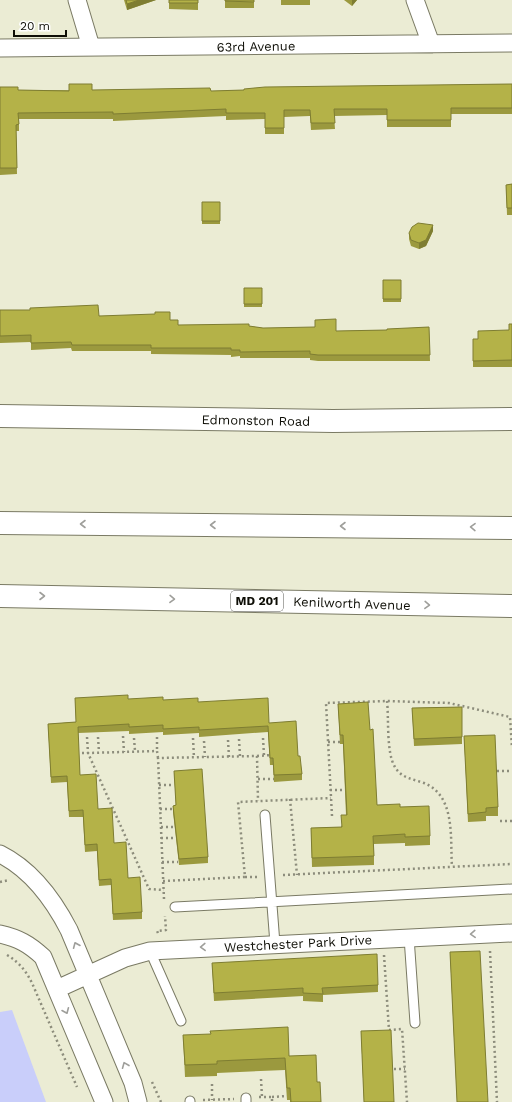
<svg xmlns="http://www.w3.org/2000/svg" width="512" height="1102" viewBox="0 0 512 1102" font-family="'Work Sans',sans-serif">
<rect width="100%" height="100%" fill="#ebecd4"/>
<!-- green -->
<path fill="#c9cefa" d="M12,1010L46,1102H0V1012Z"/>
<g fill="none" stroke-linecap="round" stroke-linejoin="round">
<!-- service casing -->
<g stroke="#7a7a64" stroke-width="11">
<path id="service" d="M265,815L275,944
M175,907L512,889
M409,937L415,1023
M150,951L181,1021
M246,1098V1102
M190,1101V1102"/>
</g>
<!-- minor casing -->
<g stroke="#7a7a64" stroke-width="19">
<path id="minor" d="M77,0L91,47
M415,0L431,44
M0,48L512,43
M0,854C32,870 53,899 69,930L133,1083L138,1102
M0,934C18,938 29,944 43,957L104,1102
M57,989L125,958L150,951L512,933"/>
</g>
<!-- tertiary casing -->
<g stroke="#7a7a64" stroke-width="24">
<path id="tertiary" d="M0,416L333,421L512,419"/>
</g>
<!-- primary casing -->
<g stroke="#7a7a64" stroke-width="24">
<path id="primary" d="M0,523L512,528
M0,596L512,606"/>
</g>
<!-- path -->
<path stroke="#8d8d7c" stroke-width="2.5" stroke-dasharray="2 3" stroke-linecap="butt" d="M387,701C389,718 386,753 395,767C401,778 413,779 424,783C456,796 450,838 452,867
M123,736L124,752
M98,737L99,752
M157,737V751
M134,738L135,751
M193,738L194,758
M263,738L264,755
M239,739L240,756
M228,740L229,757
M204,741L205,757
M328,742H340
M77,753H88L87,737
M257,756L272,755
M158,758L157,751L88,753L149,889L164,890
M497,771H512
M258,779H274
M159,785H174
M330,790H346
M290,799L297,875
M160,809H175
M332,816L326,703L387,701L449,703L510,717L512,748
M500,821H512
M161,827H173
M161,838H176
M162,862H178
M283,875L512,864
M245,877H258
M163,881L245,877L238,802L331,798
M0,882L9,880
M164,899L158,758L257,756L258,801
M158,933L157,931L166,930L165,916
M490,951L497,1102
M7,955C19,962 26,971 32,983L77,1087
M384,955L389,1030L402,1029L407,1102
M389,1069H405
M261,1079L262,1097
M152,1082L161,1102
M212,1084V1100
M259,1097H272V1102
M272,1097L287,1096
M203,1100L234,1099"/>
<!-- service -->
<use href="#service" stroke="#fff" stroke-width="9"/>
<!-- minor -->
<use href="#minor" stroke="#fff" stroke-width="17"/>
<!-- tertiary -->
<use href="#tertiary" stroke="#fff" stroke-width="22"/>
<!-- primary -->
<use href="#primary" stroke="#fff" stroke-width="22"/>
</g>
<!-- wall -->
<path fill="#9b993e" d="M124,0H156L127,10Z
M169,0H198V10L169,9Z
M225,0H254V8H225Z
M281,0H310V5H281Z
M344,0H357L352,6Z
M512,84V114H451V127H387V115L334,116L335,129L311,130L310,116L284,117V134H265V119L226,120V116L113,121V119H19V131H16L17,174L0,175V87L18,90L211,91Z
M512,184V215H507L506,185Z
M202,202H220V224H202Z
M433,231L426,246L419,249L411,246L409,239V233Z
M383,280H401V302H383Z
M244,288H262V307H244Z
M0,310L170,320L178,325L249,326L263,328L336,331L387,330L429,327L430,361H318L310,360V358H240V356L231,357V355L151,354V351H72L71,348L31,350V342L0,343Z
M512,324V367H473V339H478L509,330Z
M75,698L163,700L198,702L269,723L298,756L302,774V780L274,782L273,765H270L268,732L199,737V733L163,735V732L129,734V731L78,733L80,775L98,809L114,843L142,912V919L113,920L111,885L99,886L97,851L85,852L83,817H69L67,782L51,783L48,724L76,722Z
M338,704L370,730L377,805L400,807L430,836V845L405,846V843L374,844V865L312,867L311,828L341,827L346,815L343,744H340Z
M462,707V744L414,746L412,708Z
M464,736L498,807V816H486V821L468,822Z
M174,771L208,857V863L179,865L173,812V806L176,805Z
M450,952L488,1102H457Z
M212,963L378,985V992L323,995V1002L303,1001V996L214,1001Z
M361,1031L394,1102H364Z
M183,1035L289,1056L317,1082L321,1102H290V1100H287L285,1070L217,1073V1076L185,1077Z"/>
<!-- shaded-wall -->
<path fill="#7e7d32" d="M139,0H156L127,10V4Z
M352,0H357L352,6Z
M433,225V231L426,246L419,249V243Z"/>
<!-- building -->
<path fill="#b4b248" stroke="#7e7d32" d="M126,0H139L127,4Z
M169,0H198V3H169Z
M225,0H254V2L225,1Z
M69,84H92V90L210,88L211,91L244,90V89L265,87L512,84V108H451V120H387V109H334L335,123H311L310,110H284V128H265V113H226V109L113,114V112L18,113L19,124L16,125L17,168H0V87H18V90L69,91Z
M512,184V208H507L506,185Z
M202,202H220V221H202Z
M418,223L433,225L426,240L419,243L411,240L409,233L412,227Z
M383,280H401V299H383Z
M244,288H262V304H244Z
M98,305L99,316L155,314V312H170V320H178V325L249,324V326L263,328L315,327V320L336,319V331L387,330V329L429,327L430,355H318L310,354V351L240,352V350H231V348H151V345H72L71,342L31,343V335L0,336V310H30V308Z
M509,324H512V360L473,361V339H478V331L509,330Z
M128,695V699L163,697V700L198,698V702L268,698L269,723L296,721L298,756H300L302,774L274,775L273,758H270L268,726L199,730V727L163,729V725L129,727V724L78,727L80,775L96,774L98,809L112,808L114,843L126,842L128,878L140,877L142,912L113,914L111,879L99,880L97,844L85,845L83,810L69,811L67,776L51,777L48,724L76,722L75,698Z
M368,702L370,730L373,729L377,805L400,804V807L429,806L430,836L405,837V834L373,836L374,856L312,858L311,828L342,827L341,815H347L343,735H340L338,704Z
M462,707V737L414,739L412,708Z
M495,735L498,807L486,808V812L468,814L464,736Z
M202,769L208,857L179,859L173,806L176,805L174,771Z
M480,951L488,1102H457L450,952Z
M377,954L378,985L322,988L323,994L303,993V988L214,993L212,963Z
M288,1027L289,1056L316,1055L317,1082H320L321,1102H291L290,1088H287L285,1058L217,1061V1064L185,1065L183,1035L211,1034L210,1031Z
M391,1030L394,1102H364L361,1031Z"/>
<!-- one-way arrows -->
<defs><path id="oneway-chevron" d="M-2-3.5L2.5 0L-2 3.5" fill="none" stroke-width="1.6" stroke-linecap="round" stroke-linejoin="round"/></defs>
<g stroke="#9f9f9b">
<use href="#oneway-chevron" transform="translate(83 524) rotate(-180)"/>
<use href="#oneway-chevron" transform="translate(213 525) rotate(-180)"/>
<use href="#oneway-chevron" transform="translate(343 526) rotate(-180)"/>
<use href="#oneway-chevron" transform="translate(473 527) rotate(-179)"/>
<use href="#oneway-chevron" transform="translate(42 596)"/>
<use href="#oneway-chevron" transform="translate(172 599) rotate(1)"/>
<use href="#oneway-chevron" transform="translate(427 605) rotate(2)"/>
<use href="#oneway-chevron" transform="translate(473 934) rotate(177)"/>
<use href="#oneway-chevron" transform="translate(76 945) rotate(-113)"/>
<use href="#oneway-chevron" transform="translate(203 947) rotate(178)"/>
<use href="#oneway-chevron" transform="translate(66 1011) rotate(67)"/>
<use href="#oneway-chevron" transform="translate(125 1065) rotate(-112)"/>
</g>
<g text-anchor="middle" stroke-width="3.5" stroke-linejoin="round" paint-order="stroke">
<!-- shield labels -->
<rect fill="#fff" stroke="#565651" stroke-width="1" x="231" y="591" width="52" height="20" rx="3"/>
<g font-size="12" font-weight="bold" fill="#0e0e06">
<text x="257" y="605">MD 201</text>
</g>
<!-- street labels -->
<g font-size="13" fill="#0e0e06" stroke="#fff">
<text transform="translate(256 46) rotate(-1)" y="5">63rd Avenue</text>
<text transform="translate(256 420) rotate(1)" y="5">Edmonston Road</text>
<text transform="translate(352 603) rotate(2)" y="5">Kenilworth Avenue</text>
<text transform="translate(298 943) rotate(-3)" y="5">Westchester Park Drive</text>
</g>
</g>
<!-- scale -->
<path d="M14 30v6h52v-6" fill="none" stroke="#0e0e06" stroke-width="2"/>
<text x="20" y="30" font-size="12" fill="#0e0e06" stroke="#ffffff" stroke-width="3" paint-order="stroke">20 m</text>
</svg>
